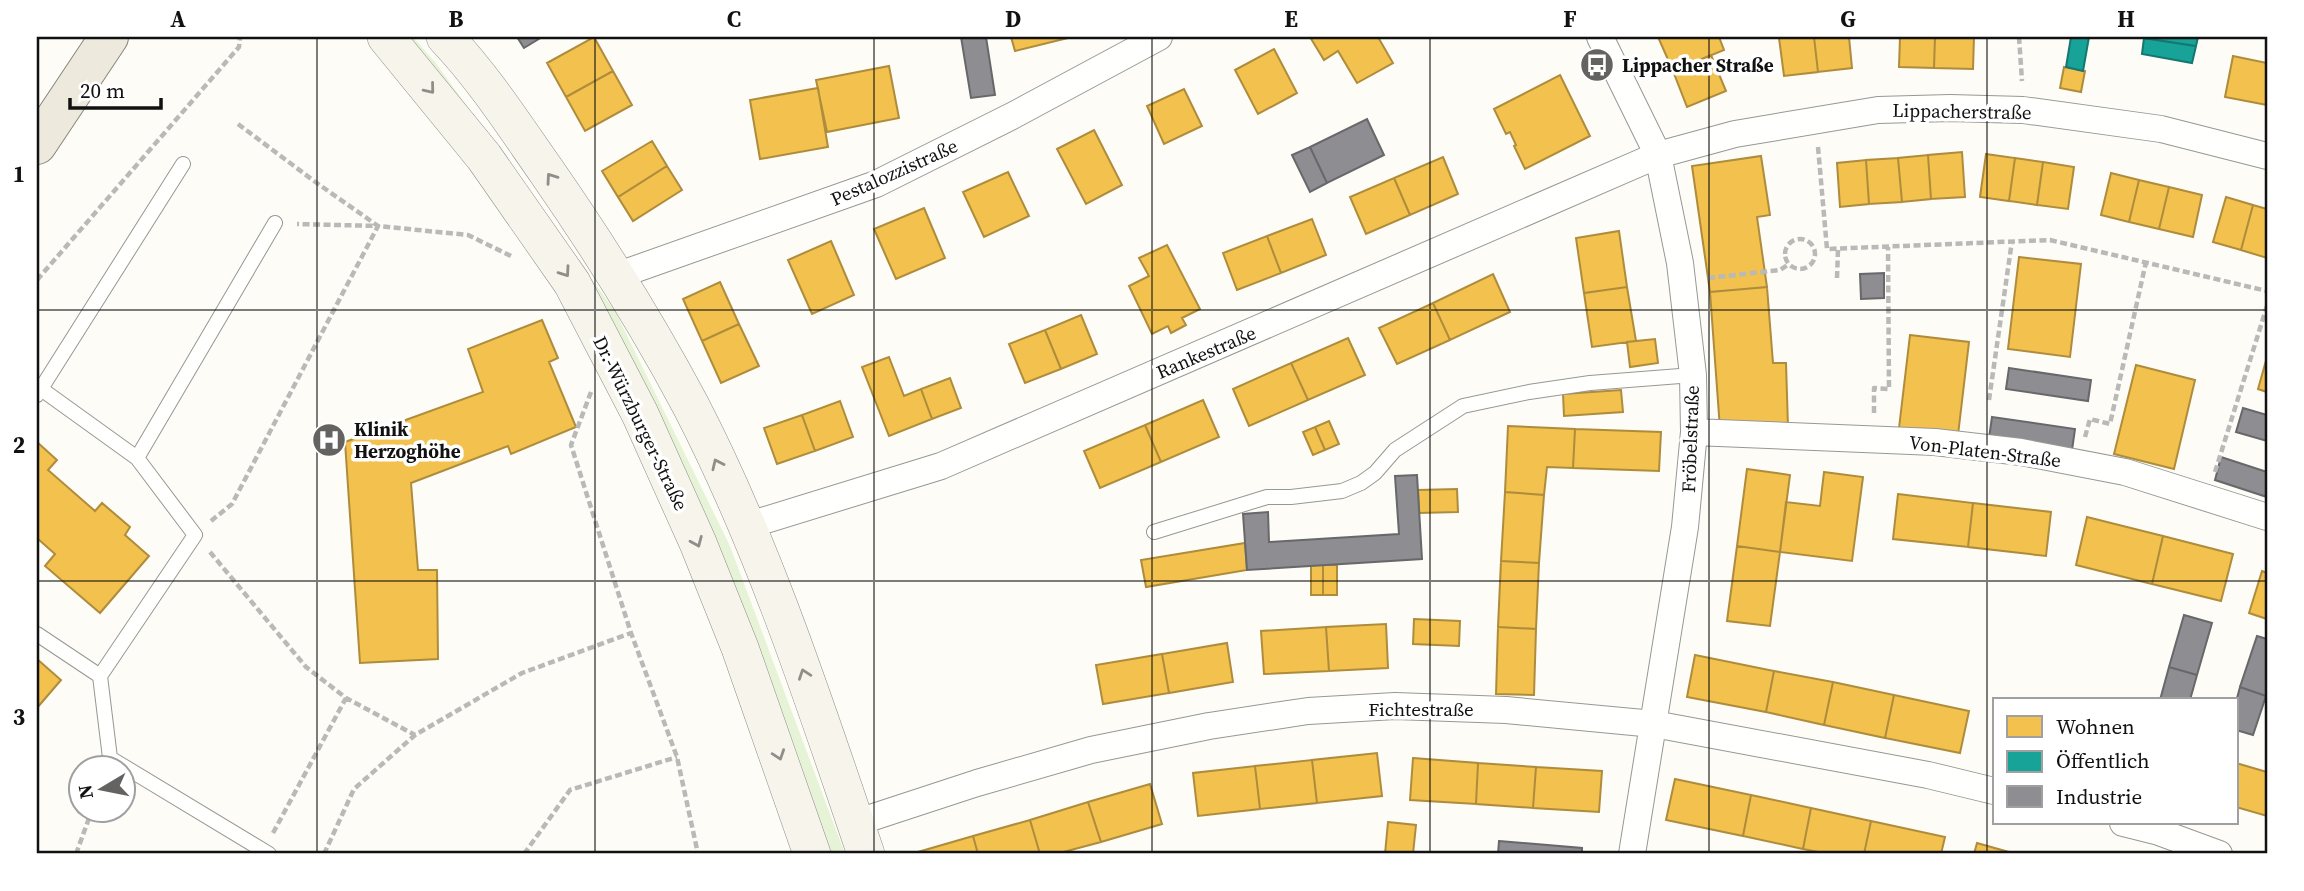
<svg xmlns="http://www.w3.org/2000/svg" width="2304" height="891" viewBox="0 0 2304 891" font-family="'Source Serif 4',serif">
<rect width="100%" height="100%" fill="#fdfcf7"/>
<!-- green -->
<path fill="#e7f3d7" d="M400,37H413L435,62L615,311L730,546L845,854H822L635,378Z"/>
<!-- homes -->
<path fill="#f2c14e" stroke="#ae8c3c" stroke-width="2" d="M594,37L613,71L566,97L547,63Z
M1011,37H1072L1015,51Z
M1310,37H1378L1393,63L1357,83L1338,51L1324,60Z
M1658,37H1719L1724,50L1673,71Z
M1814,37L1818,72L1784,76L1779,38Z
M1814,37H1849L1852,68L1818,72Z
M1900,37H1935L1934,68L1899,67Z
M1935,37H1974L1973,69L1934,68Z
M1274,49L1297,93L1258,114L1235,70Z
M1711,55L1726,91L1687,107L1673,71Z
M2233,56L2267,63V105L2225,97Z
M889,66L899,118L827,132L816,80Z
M2064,67L2085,71L2081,92L2060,88Z
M613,71L632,105L585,131L566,97Z
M1560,75L1590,136L1525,169L1514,146L1516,145L1510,132L1506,134L1494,109Z
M818,88L828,147L760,159L750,100Z
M1184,89L1202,126L1164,144L1147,106Z
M1094,130L1122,185L1086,204L1057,149Z
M652,141L667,166L618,197L602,171Z
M1962,152L1965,197L1931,199L1928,155Z
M1986,154L2015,158L2009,201L1980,197Z
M1928,155L1931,199L1902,202L1898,158Z
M1761,156L1770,215L1757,217L1767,287L1710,292L1692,166Z
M1443,157L1458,194L1410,215L1394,178Z
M1898,158L1902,202L1869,204L1866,160Z
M2015,158L2043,162L2037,205L2009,201Z
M1866,160L1869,204L1840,207L1837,163Z
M2043,162L2074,167L2068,209L2037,205Z
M667,166L682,190L633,221L618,197Z
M1008,172L1029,216L984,237L963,192Z
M2111,173L2139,180L2129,222L2101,215Z
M1394,178L1410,215L1366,234L1350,197Z
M2139,180L2169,187L2159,229L2129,222Z
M2169,187L2202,195L2193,237L2159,229Z
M2226,197L2253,205L2241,250L2213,242Z
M2253,205L2267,209V258L2241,250Z
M924,208L945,258L896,279L874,229Z
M1312,219L1326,255L1281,273L1267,236Z
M1619,231L1627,287L1584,293L1576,238Z
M1267,236L1281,273L1237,290L1223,253Z
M831,241L854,295L812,314L788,260Z
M1167,245L1200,309L1182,318L1186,325L1171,333L1168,326L1152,334L1129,286L1149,276L1139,258Z
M2019,257L2081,264L2070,357L2008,349Z
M1493,274L1510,312L1450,340L1433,303Z
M720,282L739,324L702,341L683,299Z
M1627,287L1636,341L1592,347L1584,293Z
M1767,287L1773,363H1786L1788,427L1720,429L1710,292Z
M1433,303L1450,340L1397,364L1379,328Z
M1081,315L1097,354L1061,369L1045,330Z
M542,320L558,358L549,362L576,427L511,454L508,446L411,483L418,570H437L438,659L360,663L345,442L483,392L468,349Z
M739,324L759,366L721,383L702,341Z
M1045,330L1061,369L1025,383L1009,344Z
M1910,335L1969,342L1958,435L1899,428Z
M1348,338L1365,375L1308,400L1291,363Z
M1655,339L1658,363L1630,367L1627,342Z
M889,357L904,396L921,389L932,419L889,436L862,367Z
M2267,357V392L2258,389Z
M1291,363L1308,400L1249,426L1233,389Z
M2136,365L2195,380L2174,469L2114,454Z
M950,378L961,408L932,419L921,389Z
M1621,390L1623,412L1564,416L1563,394Z
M1203,400L1219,437L1161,462L1145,425Z
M840,401L853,437L815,451L802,415Z
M802,415L815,451L777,464L764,428Z
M1329,421L1339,444L1325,450L1315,427Z
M1145,425L1161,462L1100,488L1084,451Z
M1508,426L1575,429L1573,468L1547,467L1544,495L1505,492Z
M1315,427L1325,450L1313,455L1303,432Z
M1575,429L1661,432L1659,471L1573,468Z
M37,442L57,460L48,470L95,511L102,503L130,527L125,535L149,556L100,613L45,566L55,554L37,538Z
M1747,469L1790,475L1780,552L1737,546Z
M1824,472L1863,477L1852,561L1780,552L1786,502L1820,506Z
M1457,489L1458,512L1419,513L1418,490Z
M1505,492L1544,495L1539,563L1501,561Z
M1898,494L1973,503L1968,547L1893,539Z
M1973,503L2051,512L2046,556L1968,547Z
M2087,517L2163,536L2152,584L2076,565Z
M2163,536L2233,554L2221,601L2152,584Z
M1245,543L1247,570L1146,587L1141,560Z
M1737,546L1780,552L1770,626L1727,621Z
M1501,561L1539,563L1536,629L1498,627Z
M1311,565H1323V595H1311Z
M1323,565H1337V595H1323Z
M2262,571L2267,573V619L2249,613Z
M1414,619L1460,621L1459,646L1413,644Z
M1386,624L1388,668L1329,671L1326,627Z
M1326,627L1329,671L1264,674L1261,631Z
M1498,627L1536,629L1534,695L1496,694Z
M1227,643L1233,682L1169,693L1162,654Z
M1162,654L1169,693L1103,704L1096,665Z
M1695,655L1774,671L1766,712L1687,697Z
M37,659L61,680L37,708Z
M1774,671L1833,682L1824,725L1766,712Z
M1833,682L1894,695L1885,738L1824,725Z
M1894,695L1969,711L1960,753L1885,738Z
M1377,753L1382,796L1317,803L1312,760Z
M1413,758L1478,763L1476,804L1410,800Z
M1312,760L1317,803L1260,809L1255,766Z
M1478,763L1536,767L1533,808L1476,804Z
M2236,763L2267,772V816L2236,807Z
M1255,766L1260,809L1198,816L1193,773Z
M1536,767L1602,771L1599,812L1533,808Z
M1675,779L1751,795L1743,836L1666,820Z
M1150,784L1162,824L1101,842L1088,802Z
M1751,795L1811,808L1803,849L1743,836Z
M1088,802L1101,842L1056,854H1040L1030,820Z
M1811,808L1871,821L1864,854H1828L1803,849Z
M1030,820L1040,854H978L973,836Z
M1871,821L1945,837L1941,854H1864Z
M1388,822L1416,825L1413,854H1385Z
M973,836L978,854H919L918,852Z
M1977,843L2016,854H1974Z"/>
<!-- public -->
<path fill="#17a398" stroke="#157770" stroke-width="2" d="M2071,37H2089L2083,71L2066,67Z
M2136,37H2198L2196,46Z
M2144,38L2196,46L2192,63L2142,54Z"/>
<!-- industry -->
<path fill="#8d8d92" stroke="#68686b" stroke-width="2" d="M517,37H542L524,48Z
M961,37H986L995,95L971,98Z
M1367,119L1384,155L1327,183L1310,147Z
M1310,147L1327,183L1310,192L1292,155Z
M1884,273V298L1861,299L1860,274Z
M2009,368L2091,380L2088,401L2006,389Z
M2243,408L2267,415V441L2236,432Z
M1992,417L2075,429L2072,450L1989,438Z
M2221,457L2267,472V497L2215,480Z
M1417,475L1422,559L1247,570L1243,514L1268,512L1269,542L1399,534L1395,476Z
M2184,615L2212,623L2197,675L2169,667Z
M2257,636L2267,639L2266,696L2240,687Z
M2169,667L2197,675L2190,700H2160Z
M2240,687L2266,696L2253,735L2236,730V702Z
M1499,841L1582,848V854H1498Z"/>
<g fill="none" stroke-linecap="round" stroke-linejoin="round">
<!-- lane casing -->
<g stroke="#979795" stroke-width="16">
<path id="lane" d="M37,386L137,458L195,535L100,676L110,758L269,854
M37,395L183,164
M137,458L275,223
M1154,532L1267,497H1291L1342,491L1361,483L1375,473L1395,450L1463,406L1529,392L1590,383L1693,375
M37,634L100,676"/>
</g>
<!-- street casing -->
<g stroke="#979795" stroke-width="28">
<path id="street" d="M1600,37L1658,155L1680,263L1693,375L1694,432L1685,527L1632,854
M616,276L876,184L1012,116L1159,37
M1694,432L1935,442L2021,452L2125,472L2267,517
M746,526L941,466L1658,155L1735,134L1878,110L1950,108L2023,110L2161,129L2267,156
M855,823L977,783L1091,750L1209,726L1308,711L1395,706L1506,710L1654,724L1928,775L1994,791
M2123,823L2159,832L2219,854"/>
</g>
<!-- secondary casing -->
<g stroke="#8e8d8b" stroke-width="38">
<path id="secondary" d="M386,37L484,157L572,283L640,414L698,543L740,648L812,854
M445,37C484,78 514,125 547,172C599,247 648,325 691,406C764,547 815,704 866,854"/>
</g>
<!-- primary casing -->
<g stroke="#858482" stroke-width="40">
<path id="primary" d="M37,145L109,37"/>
</g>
<!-- path -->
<path stroke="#b9b9b8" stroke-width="4.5" stroke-dasharray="7 3.5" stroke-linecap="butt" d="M2019,37L2022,81
M238,124L314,181L378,226L468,235L513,257
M1818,147L1827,249L2050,240L2267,291
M1785 254a15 15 0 1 1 30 0a15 15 0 1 1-30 0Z
M1708,278L1780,270L1789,264
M1837,278L1838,249
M37,280L239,47L240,37
M591,392L571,445L631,633L677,757L698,854
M1989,400L2012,241
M1874,413V388L1889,389L1888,247
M2085,437L2090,419L2110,424L2146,262
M2215,472L2267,306
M211,521L232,504L378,226L297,224
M210,552L306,667L346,698L415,735
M273,833L346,698
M76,854L92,810
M324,854L354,789L415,735L522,673L631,633
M524,854L570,790L677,757"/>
<!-- lane -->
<use href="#lane" stroke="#fffffe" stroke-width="14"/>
<!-- street -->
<use href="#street" stroke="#fffffe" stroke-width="26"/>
<!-- secondary -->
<use href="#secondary" stroke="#f6f4eb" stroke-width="37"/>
<!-- primary -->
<use href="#primary" stroke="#ede9dc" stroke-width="38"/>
</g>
<!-- one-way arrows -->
<defs><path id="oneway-chevron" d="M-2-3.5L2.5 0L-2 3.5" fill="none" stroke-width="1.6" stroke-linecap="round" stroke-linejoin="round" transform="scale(1.75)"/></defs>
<g stroke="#8f8e89">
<use href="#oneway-chevron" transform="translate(430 89) rotate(51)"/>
<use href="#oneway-chevron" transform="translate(551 178) rotate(-125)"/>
<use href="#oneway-chevron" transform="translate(565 272) rotate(55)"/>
<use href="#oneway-chevron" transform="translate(717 464) rotate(-115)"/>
<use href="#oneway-chevron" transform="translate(697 542) rotate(67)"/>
<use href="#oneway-chevron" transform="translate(804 674) rotate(-109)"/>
<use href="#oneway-chevron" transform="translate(779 755) rotate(71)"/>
</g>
<!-- grid -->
<path fill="none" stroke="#111" stroke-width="2" stroke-opacity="0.55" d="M317,37V854M595,37V854M874,37V854M1152,37V854M1430,37V854M1709,37V854M1987,37V854M37,310H2267M37,581H2267"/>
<!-- icons -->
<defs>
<g id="bus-disc" transform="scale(1.75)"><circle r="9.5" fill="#646362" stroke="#fff"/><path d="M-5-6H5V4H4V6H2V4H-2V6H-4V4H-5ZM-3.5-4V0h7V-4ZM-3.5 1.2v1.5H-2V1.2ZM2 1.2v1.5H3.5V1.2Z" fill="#fff"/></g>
<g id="hospital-disc" transform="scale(1.75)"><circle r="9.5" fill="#646362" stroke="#fff"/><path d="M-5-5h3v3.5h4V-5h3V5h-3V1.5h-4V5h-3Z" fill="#fff"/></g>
</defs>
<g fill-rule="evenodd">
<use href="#bus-disc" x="1597" y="65"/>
<use href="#hospital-disc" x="329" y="440"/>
</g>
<g text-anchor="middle" stroke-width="7" stroke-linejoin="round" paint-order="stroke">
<!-- poi labels -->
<g font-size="19" font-weight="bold" fill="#111" stroke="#fff" text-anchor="start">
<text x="1622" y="72">Lippacher Straße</text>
<text x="354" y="436">Klinik<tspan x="354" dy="22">Herzoghöhe</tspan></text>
</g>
<!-- street labels -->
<g font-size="19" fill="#111" stroke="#fff">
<text transform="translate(1962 111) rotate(1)" y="7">Lippacherstraße</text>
<text transform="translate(894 172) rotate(-24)" y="7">Pestalozzistraße</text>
<text transform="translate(1206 352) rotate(-23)" y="7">Rankestraße</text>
<text transform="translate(641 423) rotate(64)" y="7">Dr.-Würzburger-Straße</text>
<text transform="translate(1690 439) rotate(-88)" y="7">Fröbelstraße</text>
<text transform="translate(1985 451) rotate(7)" y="7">Von-Platen-Straße</text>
<text x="1421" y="716">Fichtestraße</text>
</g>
</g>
<!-- border -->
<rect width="2304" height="891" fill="none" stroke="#ffffff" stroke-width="77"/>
<!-- legend -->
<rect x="1993" y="698" width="245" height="126" fill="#ffffff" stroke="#a0a0a0" stroke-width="2"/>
<rect x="2007" y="716" width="35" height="21" fill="#f2c14e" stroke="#a0a0a0" stroke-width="2"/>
<text x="2056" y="734" font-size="21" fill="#111111">Wohnen</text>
<rect x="2007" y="751" width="35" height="21" fill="#17a398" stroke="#a0a0a0" stroke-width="2"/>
<text x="2056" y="768" font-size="21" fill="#111111">Öffentlich</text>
<rect x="2007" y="786" width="35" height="21" fill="#8d8d92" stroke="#a0a0a0" stroke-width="2"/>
<text x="2056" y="804" font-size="21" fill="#111111">Industrie</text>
<!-- north arrow -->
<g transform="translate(102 789) rotate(260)"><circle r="33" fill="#ffffff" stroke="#a0a0a0" stroke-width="2"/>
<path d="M0-5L12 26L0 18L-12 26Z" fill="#646362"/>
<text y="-10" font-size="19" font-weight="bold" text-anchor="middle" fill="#111111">N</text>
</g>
<!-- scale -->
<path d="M70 98v10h91v-10" fill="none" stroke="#111111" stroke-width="3.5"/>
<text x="80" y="98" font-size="21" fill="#111111" stroke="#ffffff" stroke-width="5" paint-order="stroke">20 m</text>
<rect x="38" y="38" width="2228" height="814" fill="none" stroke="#111" stroke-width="2.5"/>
<g font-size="23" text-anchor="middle" font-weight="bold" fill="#111">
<text x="178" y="27">A</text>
<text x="456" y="27">B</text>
<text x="734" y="27">C</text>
<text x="1013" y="27">D</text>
<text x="1291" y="27">E</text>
<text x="1570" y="27">F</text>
<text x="1848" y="27">G</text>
<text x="2126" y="27">H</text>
<text x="19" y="182">1</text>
<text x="19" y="453">2</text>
<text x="19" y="725">3</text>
</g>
</svg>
